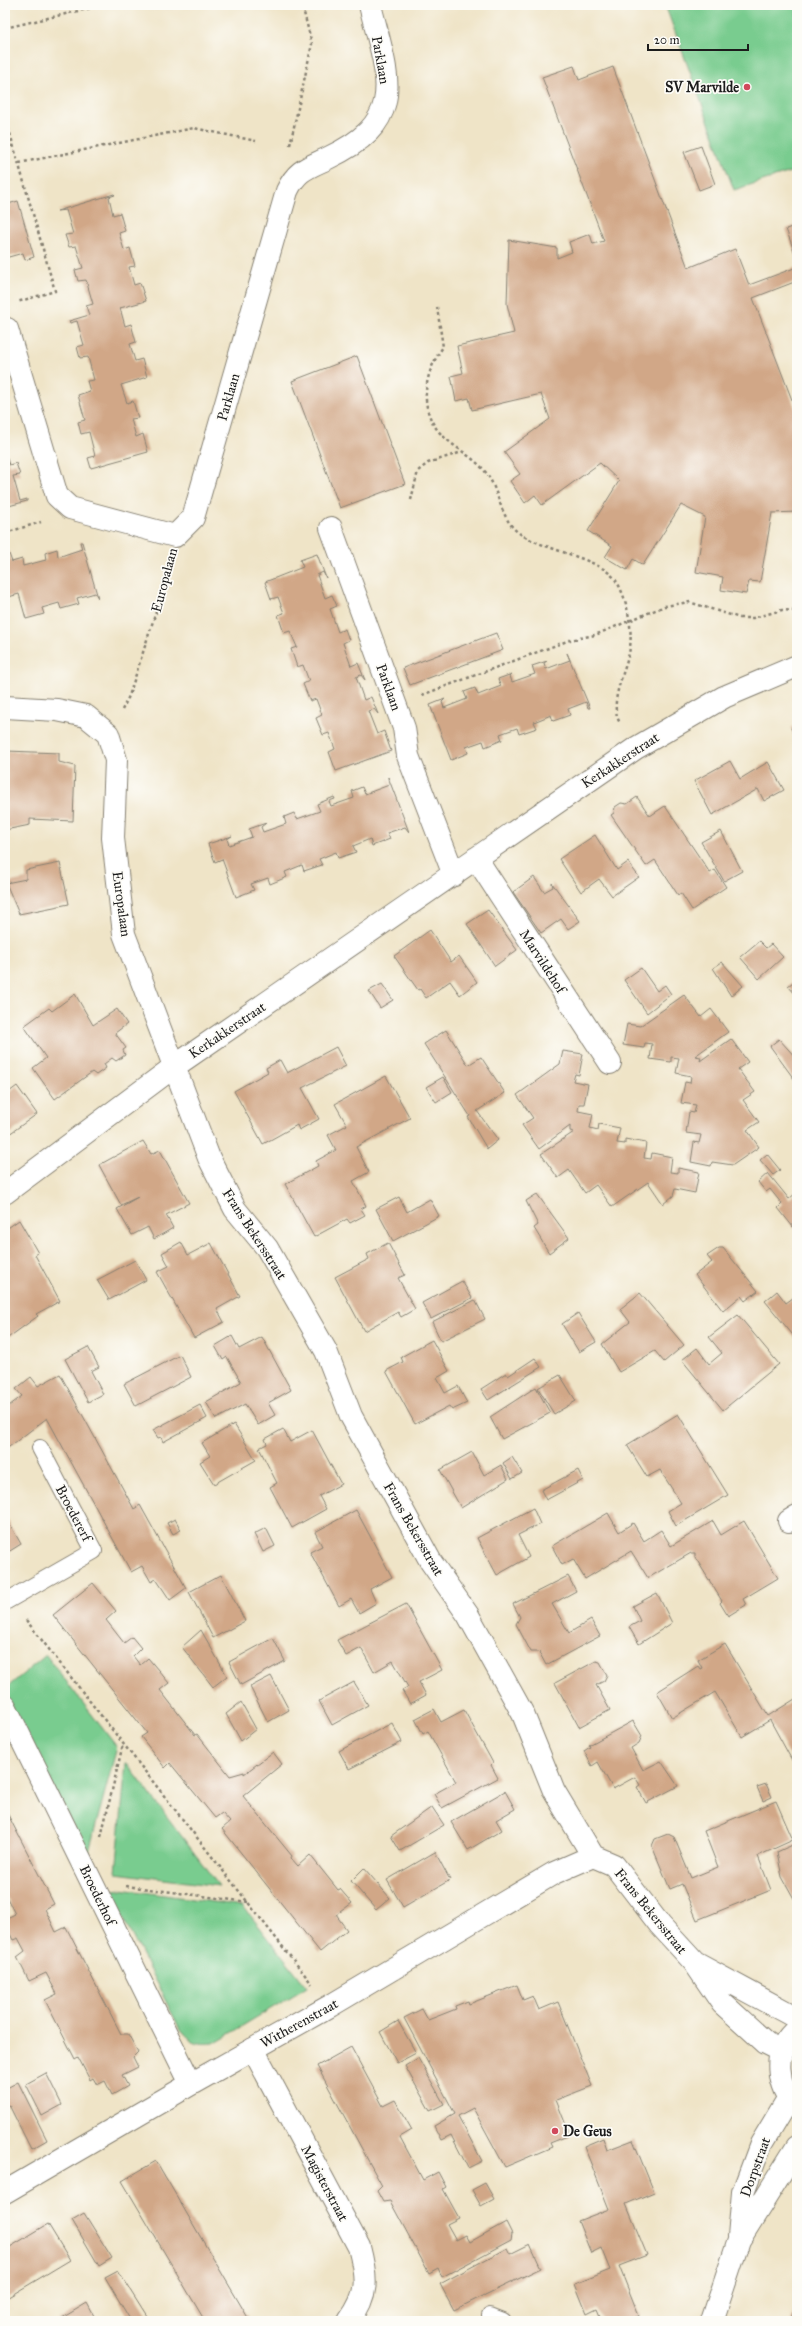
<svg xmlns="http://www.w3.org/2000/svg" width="802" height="2326" viewBox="0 0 802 2326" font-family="'IM FELL Great Primer',serif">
<rect width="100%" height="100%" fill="#fdfcf7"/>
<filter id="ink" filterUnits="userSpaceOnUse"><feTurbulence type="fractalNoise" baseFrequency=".025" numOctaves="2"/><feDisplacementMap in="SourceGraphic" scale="8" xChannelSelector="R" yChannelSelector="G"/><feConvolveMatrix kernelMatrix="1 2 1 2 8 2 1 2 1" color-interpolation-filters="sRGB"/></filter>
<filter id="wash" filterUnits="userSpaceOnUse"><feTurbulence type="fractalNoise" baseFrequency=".012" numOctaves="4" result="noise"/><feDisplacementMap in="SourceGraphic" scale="16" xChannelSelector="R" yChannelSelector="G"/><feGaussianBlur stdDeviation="0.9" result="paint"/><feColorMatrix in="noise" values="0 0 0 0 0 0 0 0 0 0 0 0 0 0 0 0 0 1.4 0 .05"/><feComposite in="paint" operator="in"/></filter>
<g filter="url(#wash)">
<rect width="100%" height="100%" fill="#efe4c7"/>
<!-- green -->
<path fill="#79cc8f" stroke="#4a7456" d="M665,5H797V170L734,190Z
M46,1655L117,1747L88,1855L5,1696V1689Z
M126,1762L219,1886L116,1873Z
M121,1889L243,1906L307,1987L214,2043C194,2045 191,2041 179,2027L109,1891Z"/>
<g id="blocks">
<!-- building -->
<path fill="#d1a787" d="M574,66L579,80L613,67L688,268L735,249L749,285L797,267V281L753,298L797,413V512L772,513L760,582L749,581L746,594L721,590L723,577L696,572L705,517L681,505L643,565L633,559L627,570L605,557L612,546L588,531L619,481L600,463L542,505L535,495L525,503L510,481L520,474L504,452L550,419L541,394L472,410L469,398L456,401L451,376L463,373L457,346L514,333L507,304L509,240L557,248V258L572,252L569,242L590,234L593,244L604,241L542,77Z
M701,146L715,184L699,190L684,152Z
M114,194L115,195L109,197L113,215L120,213L125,231L119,233L124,250L130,248L135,266L129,267L134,285L140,283L146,301L120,308L125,326L131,324L136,342L130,344L135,361L142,359L147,377L121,385L127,403L133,401L138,418L131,419L136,437L143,434L148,452L91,468L88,458L95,456L89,432L81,434L78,422L85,420L78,395L90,391L87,381L94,380L88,357L80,358L77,347L84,345L77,321L70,323L69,321L89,315L86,306L93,304L86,280L78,281L75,270L83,268L76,246L69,247L65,235L73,234L66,210L57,211Z
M18,201L34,257L25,260L23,253L5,258V205Z
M797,225V259L786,229Z
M357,356L405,484L340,508L292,381Z
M5,452L9,465L16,463L20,475L13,476L20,501L27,499V501L5,507Z
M80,542H82L98,598L95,593L77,598L79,604L61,609L59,603L42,608L44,614L26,619L19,594L5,598V551L7,550L5,543L12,562L22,559L23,566L46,560L45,553L57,549L58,557L82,549Z
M317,554L326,578L323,572L317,575L325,598L332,595L337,606L330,609L338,632L345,629L349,640L343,643L351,666L358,663L365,680L361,675L356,677L364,700L371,697L378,714L374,709L368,711L377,734L384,731L391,751L336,771L329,752L335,749L329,733L323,735L316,718L322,715L316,699L310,701L303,684L309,681L303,665L297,667L291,649L297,647L290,631L284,633L278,615L284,613L278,597L271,599L265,582L303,567L300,560Z
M496,633L503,650L410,685L403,668Z
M567,653L590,708H588L586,702L568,709L570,715L553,721L551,715L534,722L537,728L519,734L517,728L500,734L502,740L485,747L483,741L466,747L468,753L451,760L430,705L445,699L442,702L444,708L467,699L464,692L475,688L478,695L501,686L498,679L512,674L510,676L512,682L535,674L532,666L547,661L544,663L546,669L570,660Z
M797,725V740L791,728Z
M7,751L59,753V762L75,766L73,821L30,819V825L5,830Z
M730,761L740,779L768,762L784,790L764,801L758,789L712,815L694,781Z
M388,777L409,832L405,827L387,833L390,839L372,846L370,839L353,846L356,852L338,858L336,852L319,859L322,865L304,871L302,865L285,872L287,877L270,884L268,878L251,884L254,890L236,897L222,859L215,862L208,844L232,836L227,839L229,845L252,837L249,829L266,823L261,827L263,832L286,824L284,817L294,813L297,819L320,811L317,804L334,797L335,799L329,801L331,806L354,798L352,791L362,787L365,794L389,785Z
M637,797L650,816L665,806L710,873L715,870L726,887L692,910L681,893L678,895L655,860L646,866L611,815L614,813L615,807L621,803L627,804Z
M721,831L742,871L724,881L701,842Z
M595,835L617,870L628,862L639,877L612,896L599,879L581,892L559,859Z
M60,863L69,904L19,914L6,883L26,879V870Z
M534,877L544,892L553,887L552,883L580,921L568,929L561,919L541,933L513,892Z
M488,910L517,950L495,966L467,924Z
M430,930L451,962L459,956L477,982L460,995L450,981L426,998L420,989L418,990L394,956Z
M759,941L766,948L771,944L783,957L759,979L740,957Z
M722,962L743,986L731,996L713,968Z
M641,968L657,991L665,985L671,994L647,1013L624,980Z
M797,979V996L788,986Z
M382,984L393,1000L380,1008L369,991Z
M75,994L93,1025L117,1009L127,1024L115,1033L126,1048L123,1050L125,1055L116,1061L112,1058L104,1064L106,1068L96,1075L92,1072L55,1099L33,1068L46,1058L24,1026L49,1008L52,1011Z
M684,995L701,1017L711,1009L728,1032L695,1056L701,1057L700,1061L731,1039L748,1062L738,1069L755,1092L743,1100L759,1122L747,1130L759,1147L733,1165L712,1162L711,1166L691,1162L694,1142L699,1143L701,1135L686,1133L689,1112L694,1113L696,1105L681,1103L685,1082L690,1083L691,1076L676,1073L679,1058L671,1057V1062L650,1059L652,1044L645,1043L644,1048L623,1045L627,1024L640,1026Z
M446,1030L468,1065L481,1057L505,1093L477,1111L498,1140L487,1149L468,1117L470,1116L424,1044Z
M779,1039L797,1059V1083L770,1046Z
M336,1047L346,1066L302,1088L319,1119L299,1130L297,1125L263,1144L234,1091L268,1072L266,1068L280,1060L287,1073Z
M563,1051L583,1054L579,1075L575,1074L573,1081L588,1084L584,1104H579L578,1111L593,1114L590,1128L598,1130L599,1124L620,1128L617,1143L625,1144V1139L646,1143L644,1158L651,1159L652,1153L672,1157L670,1172L678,1173V1168L699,1172L695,1193L675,1189L673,1196L663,1204L648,1182L612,1207L596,1185L585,1193L569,1170L558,1178L541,1154L574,1132L570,1131V1126L539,1149L522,1125L533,1118L517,1095L560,1064Z
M386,1076L410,1118L356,1147L369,1172L353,1181L366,1206L361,1209L365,1215L350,1223L347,1219L314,1237L285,1184L318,1166L316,1161L336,1150L328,1135L347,1125L335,1104Z
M443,1077L452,1092L436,1102L426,1087Z
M17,1086L37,1114L5,1137V1095Z
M143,1141L151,1154L160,1150L189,1203L166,1215L173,1228L154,1239L148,1227L132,1235L117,1209L138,1197L121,1205L99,1165Z
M767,1154L780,1170L773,1175L760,1160Z
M768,1173L789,1199L797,1192V1232L778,1208L782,1204L770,1189L766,1192L758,1182Z
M537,1194L569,1238L549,1253L534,1228L538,1225L526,1201Z
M399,1197L407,1212L430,1199L439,1216L393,1241L376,1209Z
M19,1220L38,1253L35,1255L60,1301L36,1314L38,1316L5,1340V1230Z
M181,1242L188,1255L211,1243L240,1296L217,1309L224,1322L194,1338L157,1272L169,1266L162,1253Z
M388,1243L405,1275L398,1278L415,1309L401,1317L398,1312L364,1331L335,1277L369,1259L367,1254Z
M719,1248H723L758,1291L745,1301L741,1296L723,1311L695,1275L712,1262L707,1256Z
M135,1260L146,1280L109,1300L97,1280Z
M462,1281L472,1298L431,1319L422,1303Z
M777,1291L786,1303L797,1295V1340L765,1301Z
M640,1293L684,1345L664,1362L655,1351L619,1372L602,1344L630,1322L620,1309Z
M475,1300L485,1319L441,1341L432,1322Z
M578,1313L596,1342L579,1352L562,1324Z
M738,1315L779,1364L723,1410L682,1360L697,1348L709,1364L722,1353L709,1337Z
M232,1336L239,1349L262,1337L291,1390L268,1403L275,1415L258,1425L245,1404L216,1419L206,1402L241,1382L227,1357L223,1360L215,1346Z
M432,1340L449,1371L437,1378L445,1393L458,1386L467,1403L452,1410L449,1406L415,1424L386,1371L403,1362L401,1357Z
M88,1347L99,1367L91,1371L103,1394L88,1402L65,1359Z
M180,1355L191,1377L136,1406L124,1384Z
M535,1358L541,1367L488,1400L481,1389L506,1373L508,1376Z
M60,1374L134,1509L140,1505L186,1588L170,1600L156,1579L151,1582L142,1566L131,1572L47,1418L5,1450V1409L22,1396L16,1389L31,1377L38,1386Z
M560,1375L576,1401L554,1414L538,1388Z
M536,1387L550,1413L502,1439L490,1417Z
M200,1405L207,1418L163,1442L161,1437L158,1438L153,1430Z
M678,1414L728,1495L676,1526L668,1511L681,1503L660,1470L647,1477L627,1445Z
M234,1424L256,1460L214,1484L200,1462L210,1456L202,1443Z
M283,1429L290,1442L312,1430L341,1484L319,1496L326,1509L292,1528L270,1487L277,1483L259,1448L267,1444L265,1439Z
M472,1452L484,1475L501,1465L508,1479L461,1508L440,1470Z
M512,1457L522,1473L512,1479L503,1463Z
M578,1470L583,1480L546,1500L541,1490Z
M533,1508L540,1524L518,1535L529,1557L497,1575L477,1538Z
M356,1510L392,1577L370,1589L376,1603L359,1613L351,1599L339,1606L310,1552L322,1546L315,1532Z
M608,1513L619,1532L633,1523L644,1541L661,1530L671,1546L713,1521L721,1535L744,1521L778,1578L743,1599L746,1605L728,1616L720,1603L722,1601L695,1557V1553H691L648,1578L631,1551L585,1579L573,1559L562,1565L552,1546Z
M5,1516L21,1544L5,1554Z
M175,1519L181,1530L173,1534L167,1523Z
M266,1528L275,1546L263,1552L254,1534Z
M221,1575L245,1621L213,1638L189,1592Z
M568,1576L576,1591L552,1604L569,1633L591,1620L600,1636L546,1665L539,1652H531L516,1624L520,1617L513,1604Z
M93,1583L116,1611L106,1620L124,1643L132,1637L141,1648L133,1656L140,1665L148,1658L169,1683L160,1690L195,1735L197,1734L230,1776L244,1772V1774L273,1752L282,1764L243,1796L292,1856L291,1858L298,1866L310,1855L338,1890L340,1889L352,1903L336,1915L347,1930L320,1952L222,1829L230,1822L222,1813L215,1818L170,1763L165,1768L141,1737L147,1733L53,1615Z
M657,1593L672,1623L639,1644L629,1627L640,1621L633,1606Z
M406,1604L442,1670L419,1682L426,1695L410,1704L402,1690L408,1687L393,1661L374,1672L361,1648L346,1656L337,1640Z
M201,1630L227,1676L213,1687L182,1647Z
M273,1638L285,1661L241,1685L229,1662Z
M725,1644L768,1716L795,1699L797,1700V1762L794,1764L770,1720L742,1737L715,1692L672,1718L657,1692L698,1666L700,1669L702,1668L698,1660Z
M596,1661L600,1662L607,1675L604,1681L596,1685L610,1710L579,1727L555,1683Z
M271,1676L289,1710L268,1722L250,1687Z
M354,1682L368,1705L332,1725L319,1701Z
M241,1702L256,1729L241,1741L226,1714Z
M434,1709L441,1722L464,1710L493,1763L491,1765L498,1778L442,1808L434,1794L456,1782L428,1731L423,1734L415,1719Z
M633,1721L642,1736L639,1743L631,1748L643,1770L661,1761L678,1786L646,1803L637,1787L640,1785L635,1777L613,1789L598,1762L592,1766L584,1751L590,1747L589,1745Z
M392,1723L402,1742L349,1769L339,1751Z
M766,1784L772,1797L763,1801L757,1787Z
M505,1791L515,1809L496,1820L502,1830L468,1850L451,1822Z
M776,1801L793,1840L758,1856L771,1890L697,1920L682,1884L670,1889L652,1846L655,1839L668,1834L674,1837L691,1878L718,1867L704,1831Z
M432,1807L444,1825L400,1851L391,1836Z
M5,1809L54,1904L45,1909L56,1932L66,1927L121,2034H128L138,2052L133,2057L138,2067L122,2075L128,2086L112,2095L105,2081L97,2085L93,2078L90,2080L78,2057L75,2059L45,2000L57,1994L46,1973L29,1981L17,1957L25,1951L18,1938L13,1940L5,1924V1919L15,1914L5,1894Z
M797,1843V1904L782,1877L777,1852Z
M435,1852L450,1880L403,1907L387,1880Z
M364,1868L390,1898L376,1910L351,1881Z
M517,1985L523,2000L533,1996L539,2010L558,2002L592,2086L556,2100L570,2135L550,2143L552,2147L505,2167L473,2108L458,2116L482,2161L468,2168L451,2135L441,2140L434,2126L455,2114L404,2018L422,2009L428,2020L456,2009L455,2006L468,2001L469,2004Z
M398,2021L416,2053L397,2063L380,2032Z
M351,2047L383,2106L395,2100L412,2130L400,2137L423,2180L438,2172L446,2187L443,2189L459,2218L447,2224L456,2240L466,2235L470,2242L506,2222L512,2234L511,2240L442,2277L438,2268L429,2273L390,2201L383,2202L377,2191L382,2186L317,2066Z
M418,2058L444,2104L430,2111L405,2066Z
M46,2073L62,2105L42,2116L26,2084Z
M18,2082L47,2140L31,2149L9,2105L5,2107V2089Z
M603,2138L607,2150L633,2140L654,2192L626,2204L647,2255L619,2266L639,2316L628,2321H602L597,2309L587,2314L575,2284L610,2270L601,2248L591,2253L578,2221L609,2209L584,2146Z
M156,2161L224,2277L250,2321H205L122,2181Z
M485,2183L494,2199L481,2206L472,2190Z
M84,2213L112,2258L99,2266L72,2220Z
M48,2224L70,2260L5,2299V2250Z
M530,2244L541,2268L454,2310L440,2284L507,2248L510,2254Z
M118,2270L147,2316L138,2321H131L105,2277Z
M87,2303L94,2316L86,2321H57Z
M797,2308V2321H791L794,2312Z"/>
</g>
</g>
<g filter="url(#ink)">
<use href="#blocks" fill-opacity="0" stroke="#868072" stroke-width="1"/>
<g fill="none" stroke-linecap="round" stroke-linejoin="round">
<!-- service casing -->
<g stroke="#868072" stroke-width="18">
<path id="service" d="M5,1602L94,1551L40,1448
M490,2316L503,2321"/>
</g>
<!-- minor casing -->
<g stroke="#868072" stroke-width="24">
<path id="minor" d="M7,329L57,496L70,508L175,536L193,518L287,191C297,170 307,168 328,158C409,120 388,78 370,5
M331,528L404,728L408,756L454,875
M5,707L57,710L86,716L108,734L116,760L113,838L124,934L209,1158L235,1209L267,1248L326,1351L351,1416L431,1562L468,1615L523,1714L554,1791L593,1856L614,1865L660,1925L694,1962L722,2003L766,2043L782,2051
M476,858L610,1063
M5,1193L175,1066L636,748L724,697L797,666
M789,1521L797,1516
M5,1706L191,2084
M697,1964L797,2018
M253,2049L359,2247C367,2278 369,2294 349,2321
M5,2192L191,2084L330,2006L554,1873L593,1856"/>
</g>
<!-- tertiary casing -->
<g stroke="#868072" stroke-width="24">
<path id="tertiary" d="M797,2029C771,2050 776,2086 797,2108
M739,2237L743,2192L761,2144L788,2099
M712,2321L739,2240L797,2147"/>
</g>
<!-- path -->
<path stroke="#868072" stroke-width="2.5" stroke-dasharray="3 3" stroke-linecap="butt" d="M5,28L104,5
M5,116L55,291L17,302
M5,145L13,146
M290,145L312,44L302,5
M19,163L194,128L256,141
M437,307L443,347C424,373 417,410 442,435C457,450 478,459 489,477C499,494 502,521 519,533C545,551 597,557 614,578C627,594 634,632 629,653C625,673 608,703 620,723
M411,500L418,471L428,463L462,452
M5,533L41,522
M422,695L570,640L595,635L665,606L689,602L740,618H753L782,610L797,611
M122,710L129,696L171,565
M26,1620L312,1984
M101,1837L123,1744
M126,1886L248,1902"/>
<!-- service -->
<use href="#service" stroke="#fff" stroke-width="16"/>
<!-- minor -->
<use href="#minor" stroke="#fff" stroke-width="22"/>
<!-- tertiary -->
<use href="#tertiary" stroke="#fff" stroke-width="22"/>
</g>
</g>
<!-- markers -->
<g fill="#d1495b" stroke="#fdfcf7" stroke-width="1.5">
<circle cx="747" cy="87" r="4"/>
<circle cx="555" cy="2131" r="4"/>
</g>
<g text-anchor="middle" stroke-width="3.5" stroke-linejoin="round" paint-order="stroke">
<!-- street labels -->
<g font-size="14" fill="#1c1c1c" stroke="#fdfcf7">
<text transform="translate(381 60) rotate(80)" y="5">Parklaan</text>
<text transform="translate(228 397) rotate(-74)" y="5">Parklaan</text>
<text transform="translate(164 580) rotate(-75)" y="5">Europalaan</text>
<text transform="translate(389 687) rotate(70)" y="5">Parklaan</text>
<text transform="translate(620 760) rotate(-33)" y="5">Kerkakkerstraat</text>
<text transform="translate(122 904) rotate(82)" y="5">Europalaan</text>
<text transform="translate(543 961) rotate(57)" y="5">Marvildehof</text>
<text transform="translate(227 1030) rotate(-34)" y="5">Kerkakkerstraat</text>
<text transform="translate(255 1234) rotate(57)" y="5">Frans Bekersstraat</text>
<text transform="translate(74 1513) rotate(62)" y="5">Broedererf</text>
<text transform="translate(414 1529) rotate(60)" y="5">Frans Bekersstraat</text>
<text transform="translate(98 1895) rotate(64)" y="5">Broederhof</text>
<text transform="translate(651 1911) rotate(51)" y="5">Frans Bekersstraat</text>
<text transform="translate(299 2023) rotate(-29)" y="5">Witherenstraat</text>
<text transform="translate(755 2167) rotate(-70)" y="5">Dorpstraat</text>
<text transform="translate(325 2183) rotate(62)" y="5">Magisterstraat</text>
</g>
<!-- poi labels -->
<g font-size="14" font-weight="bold" fill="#1c1c1c" stroke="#fdfcf7" text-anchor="end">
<text x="739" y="92">SV Marvilde</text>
<text x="563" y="2136" text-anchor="start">De Geus</text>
</g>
</g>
<!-- margin -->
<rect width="802" height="2326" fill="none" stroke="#fdfcf7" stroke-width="20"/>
<!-- scale -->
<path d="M648 44v6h100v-6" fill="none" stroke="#1c1c1c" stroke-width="2"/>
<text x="654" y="44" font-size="12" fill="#1c1c1c" stroke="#fdfcf7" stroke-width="3" paint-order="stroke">20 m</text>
</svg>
